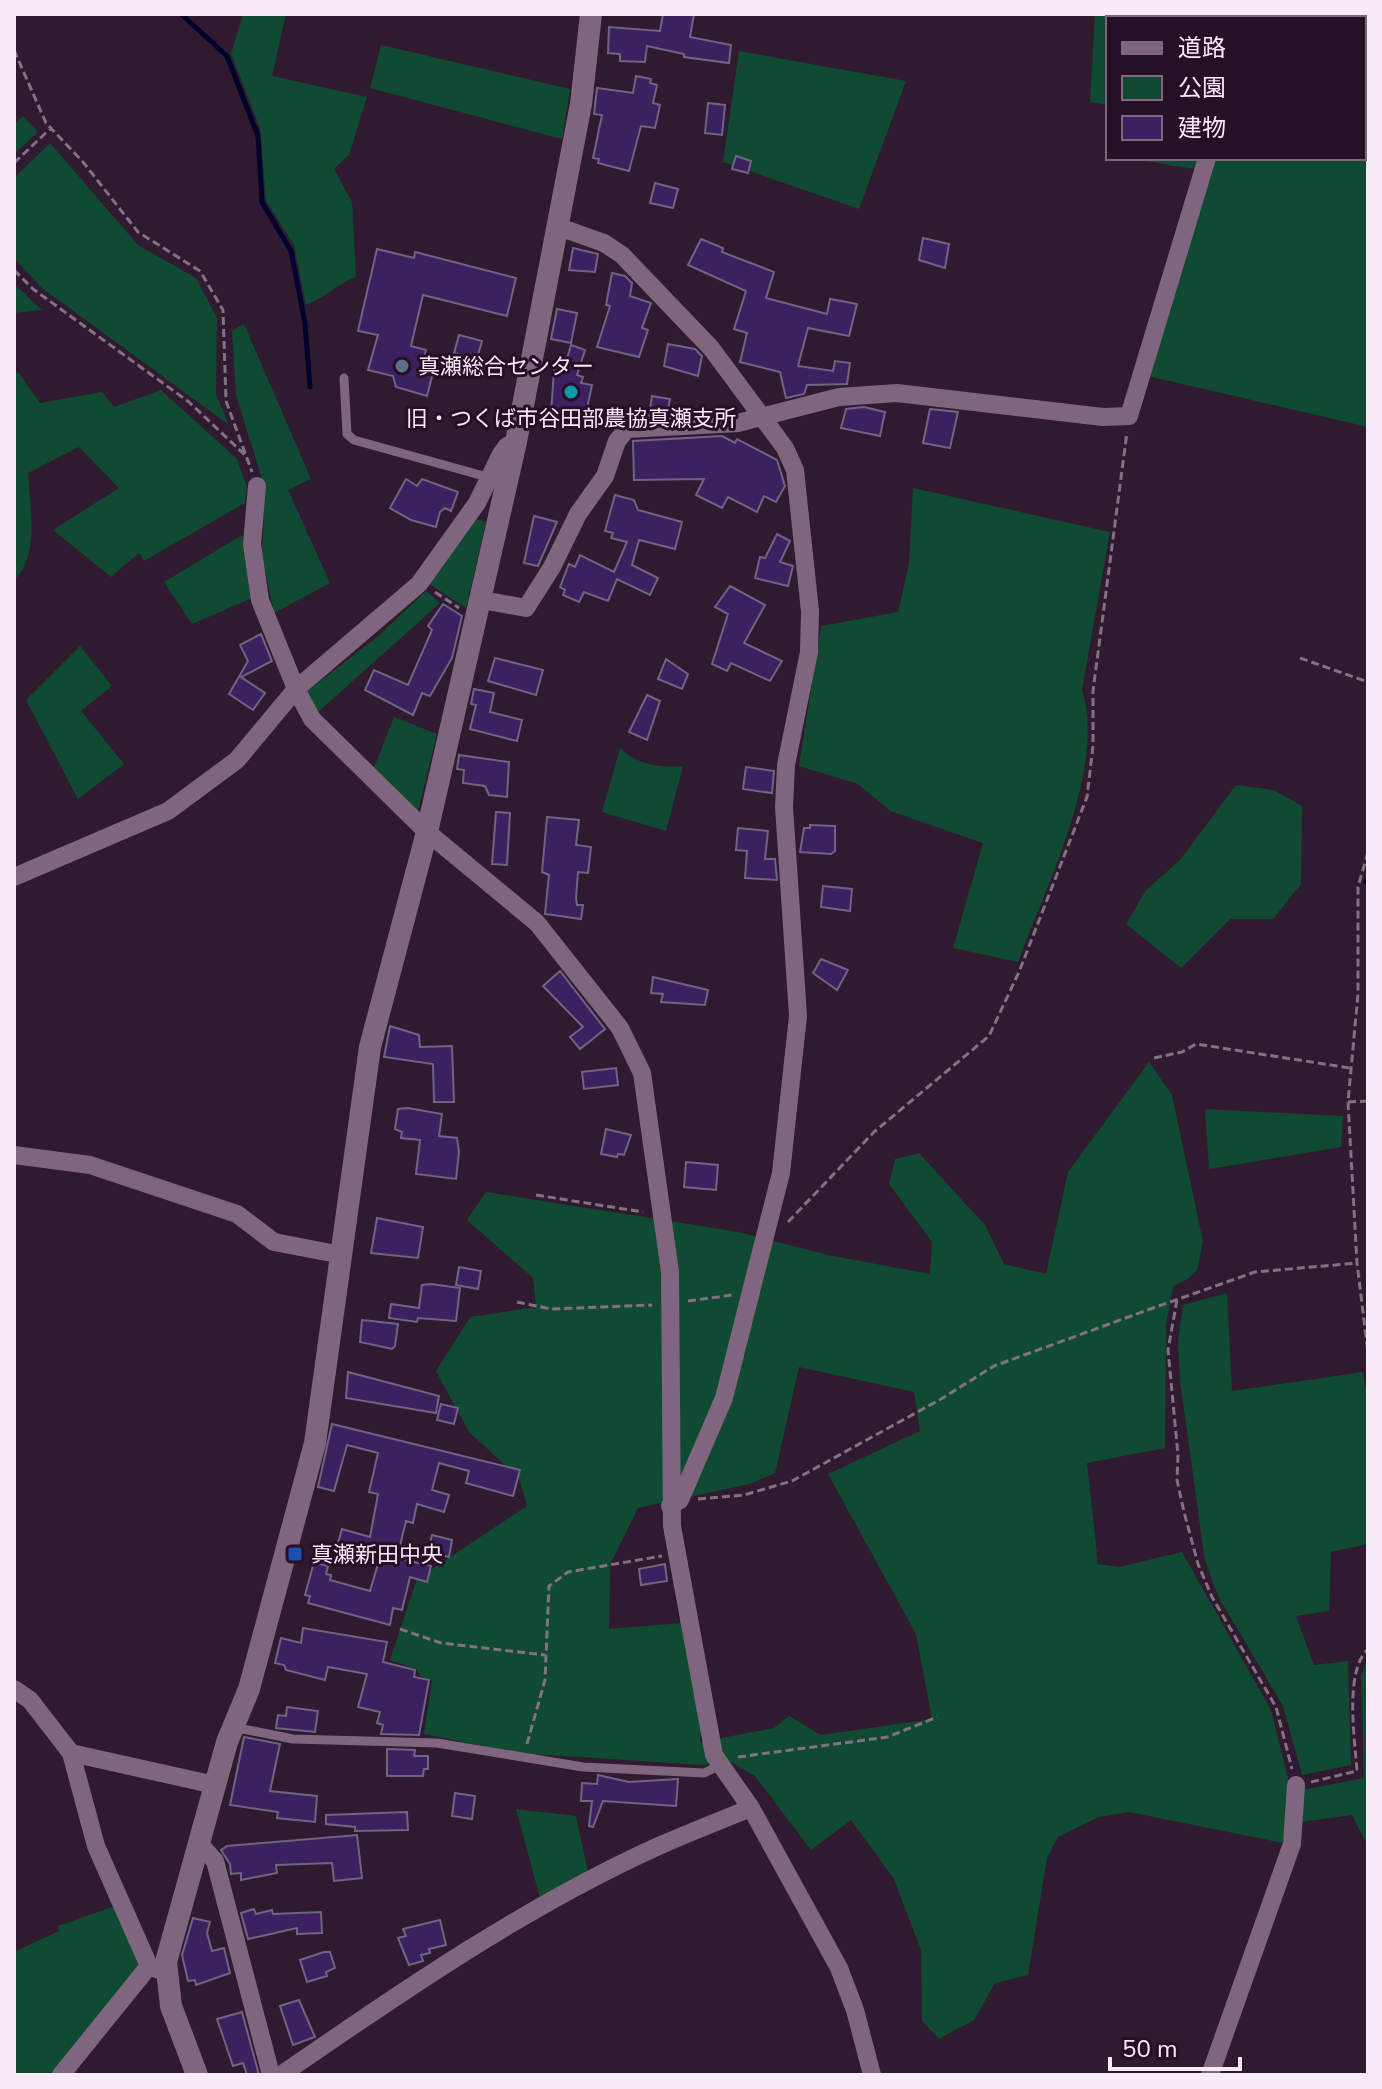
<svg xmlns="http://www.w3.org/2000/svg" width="1382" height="2089" viewBox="0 0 1382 2089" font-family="'Nunito Sans','Noto Sans JP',sans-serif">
<rect width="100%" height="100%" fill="#2f1a2f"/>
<!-- green -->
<path fill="#104a33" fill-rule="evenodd" d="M243,14H286L272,76L367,97L349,155L334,169L352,202L356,277C337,284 326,297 306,305L294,245L266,201L260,128L231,54Z
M1095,14H1256L1255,18H1108V105L1090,102Z
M1274,14H1368V34L1364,33V18H1274Z
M381,45L570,89L562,139L370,88Z
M739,51L906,81L859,209L723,162Z
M23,116L38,132L14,154V125Z
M1364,124L1368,125V427L1148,376L1216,158H1364Z
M50,143L138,245L196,278L217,318L216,394L229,425L42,288L14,258V178Z
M1125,158H1199L1195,169Z
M14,284L42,310L14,313Z
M244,324L311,479L288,490L330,583L274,613L262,554L265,489L236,395L232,331Z
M14,372L19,373L40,403L102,392L114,407L161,390L237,459L247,487L245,503L144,561L139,553L111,577L53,530L119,488L79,447L28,473C30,505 40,556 14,580Z
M913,488L1110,532L1082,690C1107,767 1045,888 1018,962L953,948L983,843L890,811L858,784L799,766L821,626L898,612L909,564Z
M477,519L486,522L466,608L428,583Z
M242,535L252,598L192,624L164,582Z
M426,591L440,603L317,713L306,692L377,637Z
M80,646L112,686L81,711L124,764L78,799L26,700Z
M394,717L437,734L418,811L373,770Z
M620,748C638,765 659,768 683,766L666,831L602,812Z
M1236,785L1274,790L1302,806L1301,884L1273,919H1230L1181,968L1126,924L1146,890L1180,860Z
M1149,1062L1172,1095L1203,1242L1197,1270L1188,1279L1173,1286L1166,1325L1165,1448L1087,1463L1098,1564L1119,1567L1182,1552L1271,1710L1290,1786L1283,1843L1129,1812L1099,1817L1058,1837L1047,1858L1028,1975L995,1983L974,2020L939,2039L922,2021L921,1950L894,1879L851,1820L811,1850L755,1776L731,1762L702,1765L517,1753L424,1734L432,1681L420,1676L417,1669L390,1660L417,1579L527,1506L519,1478L469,1432L436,1371L470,1317L536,1307L533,1278L467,1220L486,1192L739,1232L828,1255L930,1274L932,1242L889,1184L895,1159L919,1153L985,1225L1004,1264L1046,1274L1068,1172ZM799,1367L914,1392L920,1431L828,1474L916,1634L932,1719L821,1735L789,1716L774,1728L700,1742L701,1729L682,1623L609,1629L610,1565L638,1508L750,1484L775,1473Z
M1205,1109L1343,1116L1341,1147L1209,1169Z
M1227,1293L1232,1391L1363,1372L1368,1401V1544L1331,1552L1329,1611L1296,1616L1314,1665L1348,1661L1351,1765L1302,1775L1283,1706L1218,1596L1205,1561L1180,1381L1178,1341L1183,1305Z
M1368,1656V1846L1352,1815L1301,1822L1302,1790L1364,1778L1361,1676Z
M516,1809L576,1816L588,1872L540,1898Z
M115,1906L140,1959L137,1972L55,2075H14V1952L59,1931L58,1926Z"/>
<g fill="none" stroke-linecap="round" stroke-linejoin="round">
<!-- stream -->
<path stroke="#00022c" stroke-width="5" d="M181,14L227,56L258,136L262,202L291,251L305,323L310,387
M1366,882H1368"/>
</g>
<!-- building -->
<path fill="#3c2161" stroke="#6e6483" stroke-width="2" d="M663,14H694L690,37L731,45L729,63L684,57V54L647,46L645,62L620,61V54L608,53L609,27L660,31Z
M636,76L651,79L650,83L657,85L653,103L660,105L655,128L641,126L629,171L598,163L599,159L593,158L602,115L594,114L597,88L633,93Z
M708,103L725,105L722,135L705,133Z
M736,156L751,161L748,173L732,169Z
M655,183L678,189L673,208L650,203Z
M923,238L949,244L945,268L919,260Z
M701,239L723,248L722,252L774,272L766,298L827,314L830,299L857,304L849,336L808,328L798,366L833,371L835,361L850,363L847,384L807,385L804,394L786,398L780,372L740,362L747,333L734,329L746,291L688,265Z
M573,248L598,254L595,272L569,270Z
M377,249L414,258L415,252L516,278L507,316L423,295L411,346L426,350L424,358L436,361L427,396L396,387L393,376L368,370L378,335L358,331Z
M612,273L625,276L632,283L630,296L651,303L642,328L648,330L639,357L597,347L610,306L606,305Z
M557,309L577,313L571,343L551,339Z
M459,335L482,341L477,359L454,353Z
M668,344L695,349L702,356L698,376L664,366Z
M571,345L585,350L577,375L583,377L581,383L592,385L584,422L551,414L554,370L563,372Z
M652,396L670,399L667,415L649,416Z
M864,407L885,412L880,436L841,428L846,409Z
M930,409L958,412L950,448L923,443Z
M722,436L735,443L737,439L777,460L785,486L776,502L764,496L757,512L728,497L722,508L696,495L704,479L634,480L633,441Z
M406,479L417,486L422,479L458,492L451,511L445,508L440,512L436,527L411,520L390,508Z
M615,495L634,500L638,510L682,522L675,549L639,540L632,565L658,578L650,595L617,579L608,601L584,592L579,602L563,595L565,590L560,587L569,564L575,567L580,555L614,572L627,542L611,538L613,533L605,531Z
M534,516L557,522L538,566L524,563Z
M777,534L790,541L780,562L793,566L788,586L755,578L760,557L765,558Z
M730,586L765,605L744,643L782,661L770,681L731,663L727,671L712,664L728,614L715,607Z
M443,604L462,616L452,658L430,696L422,693L413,715L365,690L374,670L408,685L432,630L428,626Z
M261,634L272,661L241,677L265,693L253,710L229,694L248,661L240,645Z
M495,658L543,670L536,695L488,681Z
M666,659L688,674L682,689L658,679Z
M474,689L494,693L490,712L522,720L517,741L470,729L476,705L471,704Z
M647,695L660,701L647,740L629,732Z
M459,755L509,762L507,797L489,795L485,786L463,783L464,770L457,769Z
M746,767L774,771L772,793L743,789Z
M496,812L510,813L507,865L492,864Z
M547,817L579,820L576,845L591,847L588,873L578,872L576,898L577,905H583L581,919L545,914L549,875L542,872Z
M810,825L835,826V851L831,854L800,852L804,828H810Z
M738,828L768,831L765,859H775L777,880L745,878L747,851L736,850Z
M823,886L852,889L850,911L821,907Z
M821,959L848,970L837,990L813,973Z
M560,971L605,1029L580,1049L570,1037L583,1027L543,986Z
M653,977L708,990L705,1005L661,1002L663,994L651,993Z
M390,1026L419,1035L420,1047L452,1046L454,1102H434L433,1064L384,1057Z
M616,1068L618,1085L584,1089L582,1072Z
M408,1108L442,1114L439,1136L457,1138L459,1152L456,1179L416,1174L420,1140L401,1138L402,1132L395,1129L398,1109Z
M606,1129L631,1135L624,1155L618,1154L617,1157L601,1154Z
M686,1162L718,1165L716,1190L684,1187Z
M377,1218L423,1227L418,1258L371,1253Z
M459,1267L481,1271L478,1289L456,1285Z
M431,1284L460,1288L456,1321L418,1318L417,1322L389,1318L391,1304L419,1308L422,1285Z
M362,1320L398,1324L395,1346L392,1349L360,1342Z
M348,1372L439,1396L436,1413L346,1398Z
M441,1404L458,1408L454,1424L437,1420Z
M332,1424L520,1470L513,1496L466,1483L469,1471L439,1463L432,1490L449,1495L444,1512L417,1504L413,1523L406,1521L397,1558L431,1566L427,1582L410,1577L402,1610L393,1608L390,1625L308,1603L310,1596L305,1595L314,1562L328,1566L326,1574L331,1575L330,1580L370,1591L378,1564L336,1549L342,1529L370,1537L378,1494L369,1492L378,1453L347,1445L334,1491L318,1487Z
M432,1535L452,1540L449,1557L428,1552Z
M665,1564L667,1581L641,1585L639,1569Z
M303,1628L387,1642L383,1662L415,1670L414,1677L429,1680L419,1735L381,1734L383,1725L377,1723L380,1712L358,1707L367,1674L328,1667L325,1680L286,1670L284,1665L275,1663L281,1638L301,1643Z
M287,1707L318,1711L315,1732L276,1728L278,1715L286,1716Z
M244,1737L280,1744L270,1791L317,1796L315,1822L277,1818L278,1812L230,1805Z
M387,1749L415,1750L414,1756H428V1769H424L423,1776H387Z
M598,1775L629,1782L678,1779L676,1806L603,1801L593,1827L589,1826L592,1801H581L582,1783L597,1784Z
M455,1793L475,1796L472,1819L452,1816Z
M407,1812L408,1830L355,1831V1827L326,1824V1815Z
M357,1835L362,1878L334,1881L332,1863L276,1865L277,1873L241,1880V1873L231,1874L230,1864L221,1850L227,1846Z
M254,1909L256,1914L272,1910L273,1914L321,1912L322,1933L297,1934V1928L248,1939L241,1913Z
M193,1918L210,1922L207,1933L212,1951L224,1948L230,1973L196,1985L195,1980L188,1981L182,1955Z
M440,1920L446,1945L429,1949L430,1953L421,1955L423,1961L409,1965L398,1938L406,1936L403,1929Z
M324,1952H330L335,1968L326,1972L327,1976L307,1982L300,1960Z
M299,2000L315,2037L293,2045L280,2006Z
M242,2012L259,2075H247L243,2063L233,2066L217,2019Z"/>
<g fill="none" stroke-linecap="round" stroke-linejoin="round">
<!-- path -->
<path stroke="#837183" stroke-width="3" stroke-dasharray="8 4" stroke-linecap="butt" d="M14,50L46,123L83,162L138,232L200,271L223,310L226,401L252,472
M14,163L51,128
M14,270L33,289L189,402L245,455
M435,592L459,608
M1300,658L1368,682
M1368,852L1358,887V994L1348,1102L1357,1263L1368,1353
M1154,1058L1182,1052L1196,1044L1350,1068
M1348,1102L1368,1101
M536,1195L643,1212
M788,1222L874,1132L989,1036L1019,972L1087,797L1093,746V691L1127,432
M1177,1300L1168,1350L1178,1455L1177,1480L1184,1512L1198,1564L1212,1597L1276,1707L1292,1769
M688,1301L732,1295
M517,1302L551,1309L652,1305
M698,1499L744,1495L792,1481L941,1399L994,1366L1153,1308L1255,1272L1357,1263
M400,1629L441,1643L545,1655
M527,1744L545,1680L549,1586L568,1572L662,1556
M738,1757L888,1737L937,1717
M1311,1782L1357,1771C1355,1741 1344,1671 1368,1649"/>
<!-- service -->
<path stroke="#7f657e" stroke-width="9" d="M344,378L347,434L354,440L491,478
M233,1727L293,1739L437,1743L583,1767L704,1773L721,1765"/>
<!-- minor -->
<path stroke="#7f657e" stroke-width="18" d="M1261,18V14
M559,227L604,243L622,255L711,348L785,448L795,470L810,611L809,652L786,765L784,807L798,1016L781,1173L724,1398L680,1500L670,1506
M257,486L252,544L260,600L296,689L312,719L427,832L537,923L620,1028L642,1073L670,1272L672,1526L714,1755L751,1808L839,1968L855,2010L872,2075
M482,600L526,608L552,567L578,514L605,476L617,441L627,429L738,423L839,397L897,393L1103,417L1129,416L1207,158
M14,877L168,811L237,760L296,689L419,584L477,503L501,454L507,446L516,442
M14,1155L90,1165L237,1214L274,1242L342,1255
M14,1689L30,1700L71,1753L96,1846L149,1966
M71,1753L215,1785
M198,1842L215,1861L271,2075
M61,2075L149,1966L159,1970
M281,2075C401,1992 529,1904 661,1845C691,1832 721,1820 751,1808
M1210,2075L1292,1844L1296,1785"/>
<!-- tertiary -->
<path stroke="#7f657e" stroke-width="22" d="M197,2075L171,2006L166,1962L227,1742L249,1689L315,1443L370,1047L427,832L516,442L581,104L591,14"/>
</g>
<!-- markers -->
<circle fill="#5c6f8a" stroke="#251025" stroke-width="3" cx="402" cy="366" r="8"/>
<circle fill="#0f9aa8" stroke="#251025" stroke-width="3" cx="571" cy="392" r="8"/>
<rect fill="#1a4fb4" stroke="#251025" stroke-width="3" x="287" y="1546" width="16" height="16" rx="4"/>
<g text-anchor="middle" stroke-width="6" stroke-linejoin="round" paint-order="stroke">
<!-- poi labels -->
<g font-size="22" fill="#f9eaf8" stroke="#251025" text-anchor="start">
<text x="418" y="374">真瀬総合センター</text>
<text x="571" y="426" text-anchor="middle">旧・つくば市谷田部農協真瀬支所</text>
<text x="311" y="1562">真瀬新田中央</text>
</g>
</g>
<!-- border -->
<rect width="1382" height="2089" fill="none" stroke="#f9eaf8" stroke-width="32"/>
<!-- legend -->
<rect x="1106" y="16" width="260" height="144" fill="#251025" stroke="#7a6779" stroke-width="2"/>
<rect x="1122" y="42" width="40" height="12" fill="#7f657e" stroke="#7a6779" stroke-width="2"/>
<text x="1178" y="56" font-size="24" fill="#f9eaf8">道路</text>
<rect x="1122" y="76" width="40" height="24" fill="#104a33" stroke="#7a6779" stroke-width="2"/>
<text x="1178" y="96" font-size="24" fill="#f9eaf8">公園</text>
<rect x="1122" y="116" width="40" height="24" fill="#3c2161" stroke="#7a6779" stroke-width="2"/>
<text x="1178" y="136" font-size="24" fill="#f9eaf8">建物</text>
<!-- scale -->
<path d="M1110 2057v12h130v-12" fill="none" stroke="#f9eaf8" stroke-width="4"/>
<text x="1122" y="2057" font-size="24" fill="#f9eaf8" stroke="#251025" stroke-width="6" paint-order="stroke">50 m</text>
</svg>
